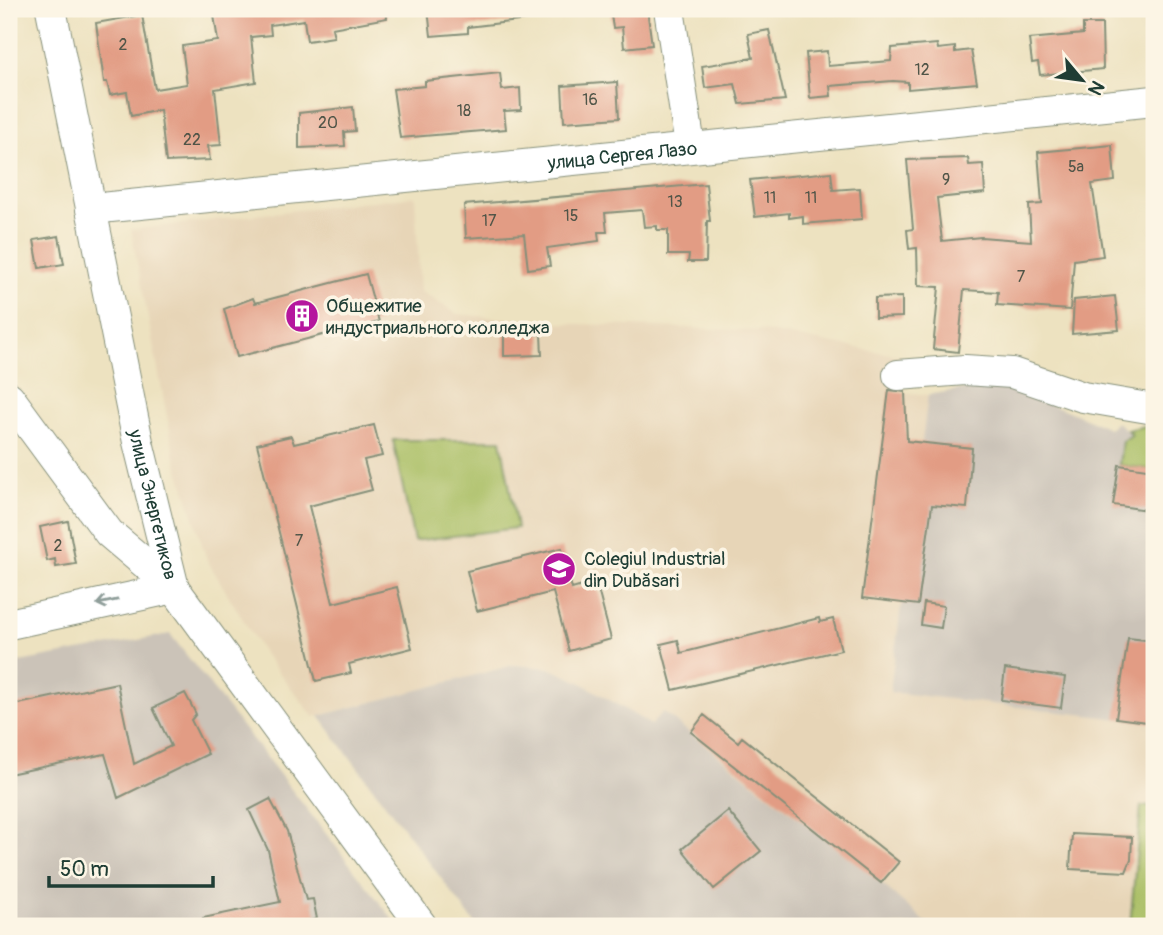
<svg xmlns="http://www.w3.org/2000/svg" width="1163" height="935" viewBox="0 0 1163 935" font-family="Pangolin,sans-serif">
<rect width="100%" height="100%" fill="#fcf5e5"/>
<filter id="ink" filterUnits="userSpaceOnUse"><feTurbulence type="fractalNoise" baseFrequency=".0143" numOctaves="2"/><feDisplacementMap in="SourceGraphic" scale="14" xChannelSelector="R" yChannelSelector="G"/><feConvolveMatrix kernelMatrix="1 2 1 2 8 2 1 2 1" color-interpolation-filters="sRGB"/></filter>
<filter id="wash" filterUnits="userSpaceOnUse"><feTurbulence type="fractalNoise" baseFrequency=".00686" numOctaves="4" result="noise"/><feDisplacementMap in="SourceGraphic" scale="28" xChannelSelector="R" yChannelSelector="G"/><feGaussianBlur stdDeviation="1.57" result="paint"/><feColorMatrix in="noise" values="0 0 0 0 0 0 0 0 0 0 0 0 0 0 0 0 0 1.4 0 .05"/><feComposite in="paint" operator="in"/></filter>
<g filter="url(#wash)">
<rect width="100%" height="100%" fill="#ede2c0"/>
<!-- built -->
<path fill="#e7d5b7" d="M415,196L420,291L457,314L551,323L763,331L901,356L895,391L928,395L890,692L1154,723V807H1141L1130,926H930L881,883L663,712L652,726L580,682L549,668L514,665L314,717L262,651L207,560L175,457L131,230Z"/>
<!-- industrial -->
<path fill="#cbc3b8" d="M1000,383L1109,428L1117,422L1132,435L1154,470V723L890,692L928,395Z
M170,634L398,926H9V664Z
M514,665L549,668L580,682L651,725L663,712L881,883L930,926H477L319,716Z"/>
<!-- green -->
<path fill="#a9be63" stroke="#647e4c" stroke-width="2" d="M1154,424V470L1119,465L1122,441L1132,435L1127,430Z
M393,440H501L517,528L414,541Z
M1141,806L1154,807V926H1130Z"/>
<g id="blocks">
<!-- building -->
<path fill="#e29c84" d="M213,9H386L387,18L332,28L334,37L307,41L304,20L270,25L271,35L251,37L256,82L215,89L221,145L208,146L210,160L166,162L160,110L131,116L127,92L110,95L107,82H104L96,23L142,15L155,89L187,84L182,46L218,41Z
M428,9H525L526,20L468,27V33L431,36Z
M610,9H647L652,45L624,48L622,27L613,28Z
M1083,24H1102L1103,69L1040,75L1038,62L1032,63L1029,39L1083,34Z
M769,30L785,100L740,104L735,84L705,88L702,66L753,58L748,34Z
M937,44L938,49L955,47V52L971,50L977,83L908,89V82L893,81L830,86L831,96L810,98L806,53L827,51L828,66L891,61L892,48Z
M500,73L502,90L520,88L521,110L504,111L506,129L400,138L393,89L425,86V81Z
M617,82L619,118L564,122L562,86Z
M353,107L355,131L344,132L345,146L299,148V113Z
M1112,145L1115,181L1092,184L1103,256L1074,260L1070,310L997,305L998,292L964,290L958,352L933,349L939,287L918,286L917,248L909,249L907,230L913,229L907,160L968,158L969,165L983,164L985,193L937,198L942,241L981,237L1031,241L1029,205L1042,204L1038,152Z
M831,172L833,190L860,188L862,219L803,224V216L789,218V213L755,217L750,180Z
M706,184L710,221H707L706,262H688L689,255H668V230H657V226L644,227L642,210L605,213L607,232H598L599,241L547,248L550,266L528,269L524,234L466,238L464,205Z
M59,236L64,264L39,268L34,240Z
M366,274L379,322L369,325L370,329L348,335L346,329L237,357L224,309L253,298L255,303Z
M1115,296L1119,330L1072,334L1074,300Z
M902,297V317L875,318V298Z
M541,334L542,355L504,356V335Z
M889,390L905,392L907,441L972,448L967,508L932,505L918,605L862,598Z
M374,425L382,456L364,460L372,490L309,506L333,603L397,587L412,648L349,664L351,673L316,681L257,444L291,436L294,444Z
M1119,465L1154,470V511L1113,505Z
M68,521L76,564L56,567L55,559L47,561L40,527Z
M562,548L572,589L596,582L611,639L569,651L553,592L477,611L467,571Z
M924,603L944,606L941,628L921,625Z
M819,618L820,622L833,619L841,650L673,690L661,644L678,640L681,653Z
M1128,638L1154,641V723L1116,718Z
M1005,669L1065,677L1061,708L1001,700Z
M117,683L134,764L171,746L153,708L185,693L196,714L191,720L208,754L118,798L105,754L9,774V706Z
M704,715L738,742L742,737L899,862L881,883L691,732Z
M270,799L287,831L306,900L313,899L317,919L283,926H204L203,918L280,902L268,850L249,810Z
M728,811L761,851L714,889L682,849Z
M1072,834L1132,837L1131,860L1126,872L1070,869Z"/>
</g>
</g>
<g filter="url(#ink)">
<use href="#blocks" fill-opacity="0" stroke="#86907a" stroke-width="2"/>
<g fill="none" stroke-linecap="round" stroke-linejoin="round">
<!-- minor casing -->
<g stroke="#86907a" stroke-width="32">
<g id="minor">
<path id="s1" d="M51,9L138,442L174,588L422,926"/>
<path d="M669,9L690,146"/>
<path id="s2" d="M91,209L1154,101"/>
<path d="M898,375L965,370L1012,373L1083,397L1154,409"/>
<path d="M9,397L109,533L174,588"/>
<path d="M9,624L174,588"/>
</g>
</g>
<!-- minor -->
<use href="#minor" stroke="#fff" stroke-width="30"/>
</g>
<!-- one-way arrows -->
<defs><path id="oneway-shaft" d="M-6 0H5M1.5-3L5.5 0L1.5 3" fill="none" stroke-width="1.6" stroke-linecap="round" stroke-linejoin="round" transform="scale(1.75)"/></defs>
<use stroke="#8f9e9a" href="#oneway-shaft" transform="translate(107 602) rotate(168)"/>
</g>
<!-- icons -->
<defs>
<g id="building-disc" transform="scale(1.75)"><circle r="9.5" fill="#b5179e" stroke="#fcf5e5"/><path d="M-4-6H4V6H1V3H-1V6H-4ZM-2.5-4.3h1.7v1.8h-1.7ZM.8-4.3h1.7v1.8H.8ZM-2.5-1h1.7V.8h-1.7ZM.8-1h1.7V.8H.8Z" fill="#fff"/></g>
<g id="university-disc" transform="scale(1.75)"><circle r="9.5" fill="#b5179e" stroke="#fcf5e5"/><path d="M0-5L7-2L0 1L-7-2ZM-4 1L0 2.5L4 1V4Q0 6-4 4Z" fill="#fff"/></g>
</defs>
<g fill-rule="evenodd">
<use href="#building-disc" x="302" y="316"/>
<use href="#university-disc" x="559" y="569"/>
</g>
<g text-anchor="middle" stroke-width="7" stroke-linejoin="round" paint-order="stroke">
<!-- number labels -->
<g font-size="16" fill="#505548">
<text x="123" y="50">2</text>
<text x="922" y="75">12</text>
<text x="590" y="105">16</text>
<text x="464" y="116">18</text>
<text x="328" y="128">20</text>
<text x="192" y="145">22</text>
<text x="1076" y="172">5а</text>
<text x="946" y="185">9</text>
<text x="770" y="203">11</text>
<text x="811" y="203">11</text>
<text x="675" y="207">13</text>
<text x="571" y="221">15</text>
<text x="489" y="226">17</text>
<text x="1021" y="282">7</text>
<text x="299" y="546">7</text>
<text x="58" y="551">2</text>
</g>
<!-- street labels -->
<g font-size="19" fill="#1f3d34" stroke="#fcf5e5">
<text dy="7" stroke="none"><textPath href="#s2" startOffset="534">улица Сергея Лазо</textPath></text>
<text dy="7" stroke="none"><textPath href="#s1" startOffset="506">улица Энергетиков</textPath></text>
</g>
<!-- poi labels -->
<g font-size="19" fill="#1f3d34" stroke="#fcf5e5" text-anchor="start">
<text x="326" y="312">Общежитие<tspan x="326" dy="22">индустриального колледжа</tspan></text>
<text x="584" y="565">Colegiul Industrial<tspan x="584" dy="22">din Dubăsari</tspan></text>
</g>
</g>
<!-- margin -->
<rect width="1163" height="935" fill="none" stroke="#fcf5e5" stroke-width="35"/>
<!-- north arrow -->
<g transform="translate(1082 80) rotate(119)" stroke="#fcf5e5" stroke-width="5" paint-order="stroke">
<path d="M0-5L12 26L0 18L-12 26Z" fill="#1f3d34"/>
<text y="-10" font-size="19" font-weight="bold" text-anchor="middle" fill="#1f3d34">N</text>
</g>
<!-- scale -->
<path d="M49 876v10h164v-10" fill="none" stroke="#1f3d34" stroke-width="3.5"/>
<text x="60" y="876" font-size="21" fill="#1f3d34" stroke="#fcf5e5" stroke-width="5" paint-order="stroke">50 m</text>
</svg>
